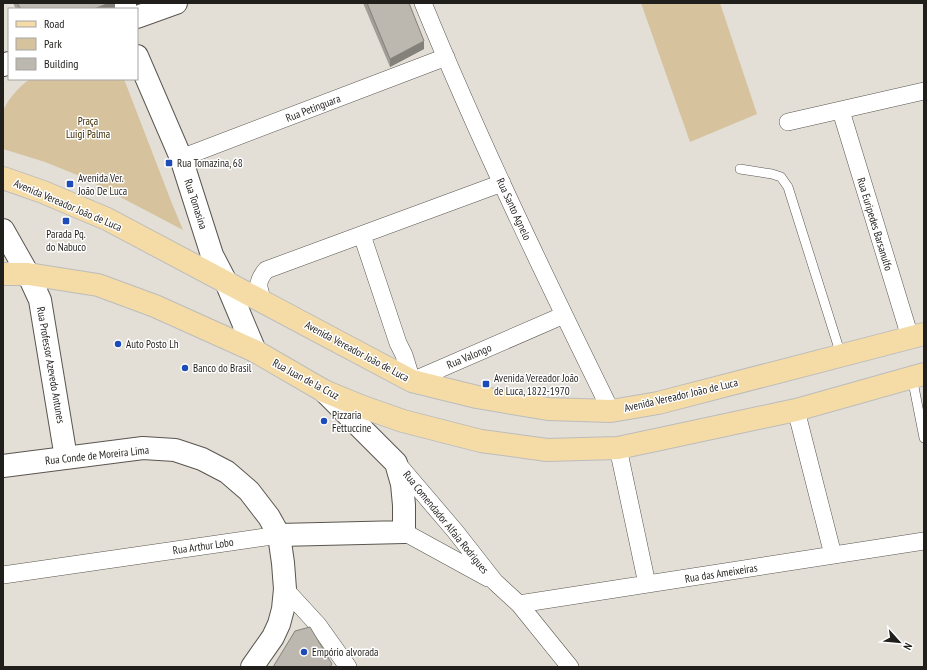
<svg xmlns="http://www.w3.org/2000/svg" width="927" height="670" viewBox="0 0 927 670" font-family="'PT Sans Narrow',sans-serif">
<rect width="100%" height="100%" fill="#e3dfd7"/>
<!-- green -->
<path fill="#d6c39e" d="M641,3H720L757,114L690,142Z
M31,79H124L171,201L183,230L82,177L45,162L3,149C3,141 1,118 3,112C6,101 22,83 31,79Z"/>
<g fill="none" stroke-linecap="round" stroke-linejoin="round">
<!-- lane casing -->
<g stroke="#5a564f" stroke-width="10">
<path id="lane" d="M740,169L772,174L781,177L788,187L841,355
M912,377L924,438"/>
</g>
<!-- street casing -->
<g stroke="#5a564f" stroke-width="18">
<path id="street" d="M423,3C480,142 545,277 611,411
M841,111L910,337
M788,122L924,91
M181,158L446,57
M362,235L398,343L404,355L412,381L564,315
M263,301C258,287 256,282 266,270L502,183
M796,410L833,555
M618,448L647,584
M397,463L455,531L495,582L519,604L570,667
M404,532L488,578
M3,575L279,535
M285,589L318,625L348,667
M519,604L924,541"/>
</g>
<!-- secondary casing -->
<g stroke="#5a564f" stroke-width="24">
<path id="secondary" d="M125,9V3
M137,17L176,3
M137,56L181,158L212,255L226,282L255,351
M3,65L9,63
M3,230L28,274L40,300L66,458
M3,466L143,448L175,450L202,459L227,472L249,491L269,517L279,535L283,563L285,589L283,609L279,624L273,637L252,667
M279,535L404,532V505L402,484L396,463L324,391"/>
</g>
<!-- primary casing -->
<g stroke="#bcbcbb" stroke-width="24">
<path id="primary" d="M3,178L43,192L107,219L412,381L477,397L548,409L611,411L658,403L924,334
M3,274H28L98,285L155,306L255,351L324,391L363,407L403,421L481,441L547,450L618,448L679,435L796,410L924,374"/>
</g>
<!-- lane -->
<use href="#lane" stroke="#fff" stroke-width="9"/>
<!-- street -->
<use href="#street" stroke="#fff" stroke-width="17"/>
<!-- secondary -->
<use href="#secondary" stroke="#fff" stroke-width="22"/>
<!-- primary -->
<use href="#primary" stroke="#f5dca7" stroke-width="22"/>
</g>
<!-- wall -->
<path fill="#a29e97" d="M13,3H115V8L113,9H16Z
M363,3H409L424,49L390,67Z"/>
<!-- shaded-wall -->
<path fill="#84817b" d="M109,3H115V8L113,9H94Z
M424,41V49L390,67V59Z"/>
<!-- building -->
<path fill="#bcb8b0" stroke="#84817b" d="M17,3H109L94,9H21Z
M367,3H409L424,41L390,59Z
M310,627L332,664L330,667H273L295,631Z"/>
<!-- markers -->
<g fill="#1d4cb9" stroke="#fff" stroke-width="1.5">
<rect x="165" y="159" width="8" height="8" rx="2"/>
<rect x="66" y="180" width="8" height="8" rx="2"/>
<rect x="62" y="217" width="8" height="8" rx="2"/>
<circle cx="118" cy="344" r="4"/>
<circle cx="185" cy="368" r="4"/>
<rect x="482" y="380" width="8" height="8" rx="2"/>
<circle cx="324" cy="421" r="4"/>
<circle cx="304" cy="652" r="4"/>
</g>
<g text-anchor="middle" stroke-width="3" stroke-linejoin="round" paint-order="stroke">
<!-- street labels -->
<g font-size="11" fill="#201f1c" stroke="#fff">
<text transform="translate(313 108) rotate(-21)" y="4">Rua Petinguara</text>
<text transform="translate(196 204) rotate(72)" y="4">Rua Tomasina</text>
<text transform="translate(68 205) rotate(23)" y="4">Avenida Vereador João de Luca</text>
<text transform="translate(514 209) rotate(65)" y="4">Rua Santo Agnelo</text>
<text transform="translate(875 224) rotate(73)" y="4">Rua Euripedes Barsanulfo</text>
<text transform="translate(357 351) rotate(28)" y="4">Avenida Vereador João de Luca</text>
<text transform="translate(469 356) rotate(-23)" y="4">Rua Valongo</text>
<text transform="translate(51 365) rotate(80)" y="4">Rua Professor Azevedo Antunes</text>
<text transform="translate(306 379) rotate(28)" y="4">Rua Juan de la Cruz</text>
<text transform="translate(681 395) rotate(-13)" y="4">Avenida Vereador João de Luca</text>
<text transform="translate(97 455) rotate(-6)" y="4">Rua Conde de Moreira Lima</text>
<text transform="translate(446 522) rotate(51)" y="4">Rua Comendador Alfaia Rodrigues</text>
<text transform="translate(203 546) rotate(-8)" y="4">Rua Arthur Lobo</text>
<text transform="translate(721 573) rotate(-9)" y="4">Rua das Ameixeiras</text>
</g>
<!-- park labels -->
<g font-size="11" fill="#3c2a01" stroke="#fff">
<text x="88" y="125">Praça<tspan x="88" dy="13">Luigi Palma</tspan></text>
</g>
<!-- poi labels -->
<g font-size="11" fill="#201f1c" stroke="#fff" text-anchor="start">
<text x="177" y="167">Rua Tomazina, 68</text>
<text x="78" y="182">Avenida Ver.<tspan x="78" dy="13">João De Luca</tspan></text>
<text x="66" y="238" text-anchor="middle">Parada Pq.<tspan x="66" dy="13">do Nabuco</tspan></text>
<text x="126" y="348">Auto Posto Lh</text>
<text x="193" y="372">Banco do Brasil</text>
<text x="494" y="382">Avenida Vereador João<tspan x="494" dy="13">de Luca, 1822-1970</tspan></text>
<text x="332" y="419">Pizzaria<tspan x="332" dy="13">Fettuccine</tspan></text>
<text x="312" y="656">Empório alvorada</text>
</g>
</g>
<!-- border -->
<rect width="927" height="670" fill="none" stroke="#201f1c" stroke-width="8"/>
<!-- legend -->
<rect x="8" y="8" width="130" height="72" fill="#ffffff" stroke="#a6a5a4"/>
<rect x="16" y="21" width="20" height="6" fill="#f5dca7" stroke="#a6a5a4"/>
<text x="44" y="28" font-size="12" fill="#201f1c">Road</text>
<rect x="16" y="38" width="20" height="12" fill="#d6c39e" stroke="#a6a5a4"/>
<text x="44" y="48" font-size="12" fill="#201f1c">Park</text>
<rect x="16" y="58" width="20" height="12" fill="#bcb8b0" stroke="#a6a5a4"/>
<text x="44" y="68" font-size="12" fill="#201f1c">Building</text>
<!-- north arrow -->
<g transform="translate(899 642) rotate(117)" stroke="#ffffff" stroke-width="3" paint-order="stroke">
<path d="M0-3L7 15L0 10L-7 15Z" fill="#201f1c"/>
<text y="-6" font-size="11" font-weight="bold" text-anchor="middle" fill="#201f1c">N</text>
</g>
</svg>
